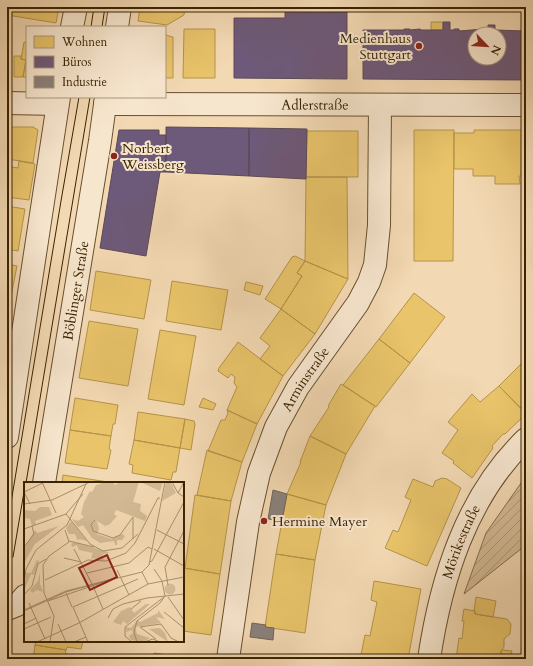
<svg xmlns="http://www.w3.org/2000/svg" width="533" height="666" viewBox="0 0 533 666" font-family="Cardo,serif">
<defs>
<pattern id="garden-furrows" width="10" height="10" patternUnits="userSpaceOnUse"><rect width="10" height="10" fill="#d3ba95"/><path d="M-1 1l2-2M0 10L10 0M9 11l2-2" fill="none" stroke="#ac9777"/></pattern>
</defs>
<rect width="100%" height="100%" fill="#f3d9b3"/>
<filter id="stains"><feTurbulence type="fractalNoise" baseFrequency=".005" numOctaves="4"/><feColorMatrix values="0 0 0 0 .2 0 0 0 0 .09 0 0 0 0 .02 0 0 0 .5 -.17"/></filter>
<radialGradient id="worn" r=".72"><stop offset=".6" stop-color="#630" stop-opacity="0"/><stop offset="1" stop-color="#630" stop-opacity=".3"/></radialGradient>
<!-- garden -->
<path fill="url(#garden-furrows)" stroke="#866e4b" d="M526,476V545L464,594L486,533Z"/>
<!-- homes -->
<path fill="#e9c46a" stroke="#b4944a" d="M7,7H59L56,23L7,15L9,9H7Z
M140,7H185L184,15L167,25L138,21Z
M431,22H443V30H431Z
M184,29H215V78H183Z
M165,35L173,37V78H165Z
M24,42L27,43V77H23L26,60L21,59Z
M14,56H21V59L26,60L23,77H14Z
M7,127H33L38,130L33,163L7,159Z
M414,130H454L453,261H414Z
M474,130H523V176H519L520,184H495V176H473V169H454V133H474Z
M307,131H358V177H306Z
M19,161L35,164L29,200L7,197V166L18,168Z
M306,177H347L348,279L305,261Z
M7,206L25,209L18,251L7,249Z
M295,256L305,261L297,273L302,276L281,309L265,299L292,257Z
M305,261L348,279L315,334L281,309L302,276L297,273Z
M7,264L17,266L10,301H7Z
M96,271L151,280L144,319L90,310Z
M172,281L228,290L221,330L166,321Z
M246,282L263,286L260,295L244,290Z
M414,293L445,317L410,363L379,339Z
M281,309L315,334L283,376L260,359L270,346L260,338Z
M89,321L138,329L128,386L79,378Z
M160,330L196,336L184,405L148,399Z
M379,339L410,363L376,407L343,385Z
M238,342L283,376L257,424L227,410L237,387L234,383L235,377L231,374L228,378L218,371L219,368Z
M521,364L526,368V413L499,386Z
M341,384L375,406L346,454L310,436L329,407L328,406Z
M499,386L526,414L505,434H503L492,446L493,448L472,478L453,463L454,461L442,453L458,430L448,422L472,394L480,402Z
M75,398L118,405L115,424H113L111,436L70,430Z
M203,398L216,404L213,410L199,407Z
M227,410L257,424L242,462L208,451L221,420H225L228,413Z
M138,412L185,419L180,448L134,440Z
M185,419L194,421L195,424L191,450L180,448Z
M70,430L111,436L109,449L111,450L107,469L65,463Z
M310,436L346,454L326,505L287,494L301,462H300Z
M134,440L180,448L176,472H173L171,480L132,473L133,465L129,464Z
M207,450L242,462L231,501L197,495Z
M63,475L108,482V483H62Z
M442,478L447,479L461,488L427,566L385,548L393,530L398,532L411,500L405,497L413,479L433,487L435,481Z
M287,494L326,505L315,560L276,554Z
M195,495L231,501L220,574L185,568Z
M276,554L315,560L305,633L265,627Z
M183,568L220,574L211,635L183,631Z
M374,581L421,589L408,659H386L361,655L365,635L370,636L377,602L371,600Z
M476,597L496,601L493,617L475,614V611H474Z
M464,609L475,611V614L507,619L511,624L510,634L504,639V647L501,651V659H456L459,638L462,639L464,621H462Z
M36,641H83L81,649L67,647L66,650L35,645Z
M35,645L66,650L65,659H33Z
M503,650L512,651L510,659H501V651Z
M154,653L195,659H154Z"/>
<!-- offices -->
<path fill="#6d597a" stroke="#5d4956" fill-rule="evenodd" d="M285,7H347V79L234,78V18H285Z
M443,22H450V30H454V29H459V31L484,29V31H488V25H495V30L525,31V80L363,79V30H404V29H410V30L420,29L421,30H443ZM475,34H499V58H475Z
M166,127L249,128V176L166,172Z
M249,128L307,129L306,179L249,176Z
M119,130H159V135H166V172H160L146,256L100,248Z"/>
<!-- industry -->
<path fill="#8a817c" stroke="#726557" d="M273,490L287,494L282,521L268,519Z
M252,623L266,625L265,627L274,628L273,640L250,637Z"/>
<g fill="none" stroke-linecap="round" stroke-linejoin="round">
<!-- minor casing -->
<g stroke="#68502e" stroke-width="24">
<g id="minor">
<path d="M72,27L76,7"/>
<path d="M117,27L120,7"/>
<path d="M7,103L57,104"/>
<path id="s1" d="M105,104L526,105"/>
<path d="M7,437L59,97"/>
<path id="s2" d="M44,483L100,141L106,97"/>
<path d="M7,609L17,605L25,596"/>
<path id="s3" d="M228,659L248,522L259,473L276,427L298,387L358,303L369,282L375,265L379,225L380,105"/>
<path id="s4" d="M429,659C441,579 466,497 526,439"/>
</g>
</g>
<!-- minor -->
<use href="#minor" stroke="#f7e6ce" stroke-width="22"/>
<!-- tram -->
<path stroke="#392301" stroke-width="1" d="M91,27L94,7
M102,27L105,7
M26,483L90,97
M7,527L61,201L79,97
M13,557L25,486"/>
</g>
<!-- markers -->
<g fill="#8f2418" stroke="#f7e6ce" stroke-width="1.5">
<circle cx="419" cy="46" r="4"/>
<circle cx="114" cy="156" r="4"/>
<circle cx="264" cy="521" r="4"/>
</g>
<g text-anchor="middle" stroke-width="4" stroke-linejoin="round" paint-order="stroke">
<!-- poi labels -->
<g font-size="14" fill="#392301" stroke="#f7e6ce" text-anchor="start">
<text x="411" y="43" text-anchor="end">Medienhaus<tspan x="411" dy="16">Stuttgart</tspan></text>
<text x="122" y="153">Norbert<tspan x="122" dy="16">Weissberg</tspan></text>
<text x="272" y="526">Hermine Mayer</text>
</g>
<!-- street labels -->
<g font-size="14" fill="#392301" stroke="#f7e6ce">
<text dy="5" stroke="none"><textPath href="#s1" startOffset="210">Adlerstraße</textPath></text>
<text dy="5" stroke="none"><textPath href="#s2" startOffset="195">Böblinger Straße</textPath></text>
<text dy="5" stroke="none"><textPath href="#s3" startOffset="294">Arminstraße</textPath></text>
<text dy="5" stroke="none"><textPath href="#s4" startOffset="122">Mörikestraße</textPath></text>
</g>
</g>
<!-- overview -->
<g transform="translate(24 482)">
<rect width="160" height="160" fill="#f3d9b3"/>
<path d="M79,0H89L91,3L96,0H115L109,20L117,22L116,29L123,34L121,39L92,28L90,32L93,34L86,42L81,44L73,39L63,23L77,14L76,2ZM116,0H139L136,9ZM142,0H147L152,11L138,19ZM140.5 107a5.5 5.5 0 1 1 11 0a5.5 5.5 0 1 1-11 0Z" fill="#d3ba95"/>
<path d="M76,2L80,12L64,23L71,32L75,47L73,52L88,57L98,52L101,54L98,58H93V63H91L90,59L76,61L68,56L59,43L54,45L48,37L54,39L60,35L57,32L60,20L66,9L68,10L72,3ZM16,25H25L28,33L11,39L12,42L8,44L6,37L0,36V28L11,29ZM47,39L63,59L55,57L54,59L51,52H45L42,46ZM35,44L11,62L0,81V66L11,48L13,51ZM50,60L84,70L85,71L79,72L78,76L81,78L67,76L69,71L55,68L53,63L48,65L47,62ZM13,78L15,79L10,93L7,92L0,108L2,91H7ZM16,90V102L19,110L13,108L8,111L6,108L14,99ZM122,122H126L103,142L99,139L97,143L89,140L97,129L106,125L110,131ZM134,128L141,137L132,135L137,141L111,145L113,152L126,156L119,160L107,158L105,154L109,151L108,148L102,150V145L107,146L113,138L116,140L134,131ZM136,146L141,151L144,160L125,147Z" fill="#d3ba95"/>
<path fill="none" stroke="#a9906c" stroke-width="1" d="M18,0L32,31M148,0L154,11L160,15M0,10L21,0M0,10L6,22M154,11L160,0M0,22L28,18L66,0M42,32L66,62L79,69L98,66L114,52M71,38L67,42L69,49L89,56L96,53L109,35V57M0,47L42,32L59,12M133,48L160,62M45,59L70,65M0,65L10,52L8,44M50,67L68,102M130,67L160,84M40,76L57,80M125,80L128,79L160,20M93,88L105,113M63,91L105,81L124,65L128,67M21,98L64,78L82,79L102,71L111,61L134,16H136M0,101L2,87L12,68L43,43L62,2M124,102L118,90L125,83L141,0M144,103L141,85L160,49M69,104L79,127M42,111L48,125M0,113L8,104L14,82L22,77M144,115L160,138M24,119L91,96M5,121L21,157M107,127L116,120V118M0,128L42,109L118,90M0,129L42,110L88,97M140,130L160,146M84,136L89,127L99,122L123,116L160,112M0,142L12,136M34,142L42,160M0,147L27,135M132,157L116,145L137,142L147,156L155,160M13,160L55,141L124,102L160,95M26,160L30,134L20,111L19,83L25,74L45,60L41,48M50,160L62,155M64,160L49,125L114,97M108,160L101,154V145L140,115M113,160L110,150L113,139L136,121L141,114L138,99L130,87M120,160L129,157L136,160"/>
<path fill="#8f2418" fill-opacity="0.15" stroke="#8f2418" stroke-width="2" d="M83,73L93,95L66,108L55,86Z"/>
<rect width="160" height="160" fill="none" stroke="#392301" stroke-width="2"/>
</g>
<!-- margin -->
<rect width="533" height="666" fill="none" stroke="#f3d9b3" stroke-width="24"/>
<rect x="8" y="8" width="517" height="650" fill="none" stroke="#392301" stroke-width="2"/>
<rect x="12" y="12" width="509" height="642" fill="none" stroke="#392301"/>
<!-- legend -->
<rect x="26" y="26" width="140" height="72" fill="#f7e6ce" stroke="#ab987c"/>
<rect x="34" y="36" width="20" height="12" fill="#e9c46a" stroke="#ab987c"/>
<text x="62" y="46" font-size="12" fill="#392301">Wohnen</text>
<rect x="34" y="56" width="20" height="12" fill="#6d597a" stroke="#ab987c"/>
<text x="62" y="66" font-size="12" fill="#392301">Büros</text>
<rect x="34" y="76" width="20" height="12" fill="#8a817c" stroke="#ab987c"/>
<text x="62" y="86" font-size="12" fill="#392301">Industrie</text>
<!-- north arrow -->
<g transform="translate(487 46) rotate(115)"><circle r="19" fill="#f7e6ce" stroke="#ab987c"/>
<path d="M0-3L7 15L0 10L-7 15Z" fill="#8f2418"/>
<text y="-6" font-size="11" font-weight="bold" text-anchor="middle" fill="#392301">N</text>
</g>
<rect width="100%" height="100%" filter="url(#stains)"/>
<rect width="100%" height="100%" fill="url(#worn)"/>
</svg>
